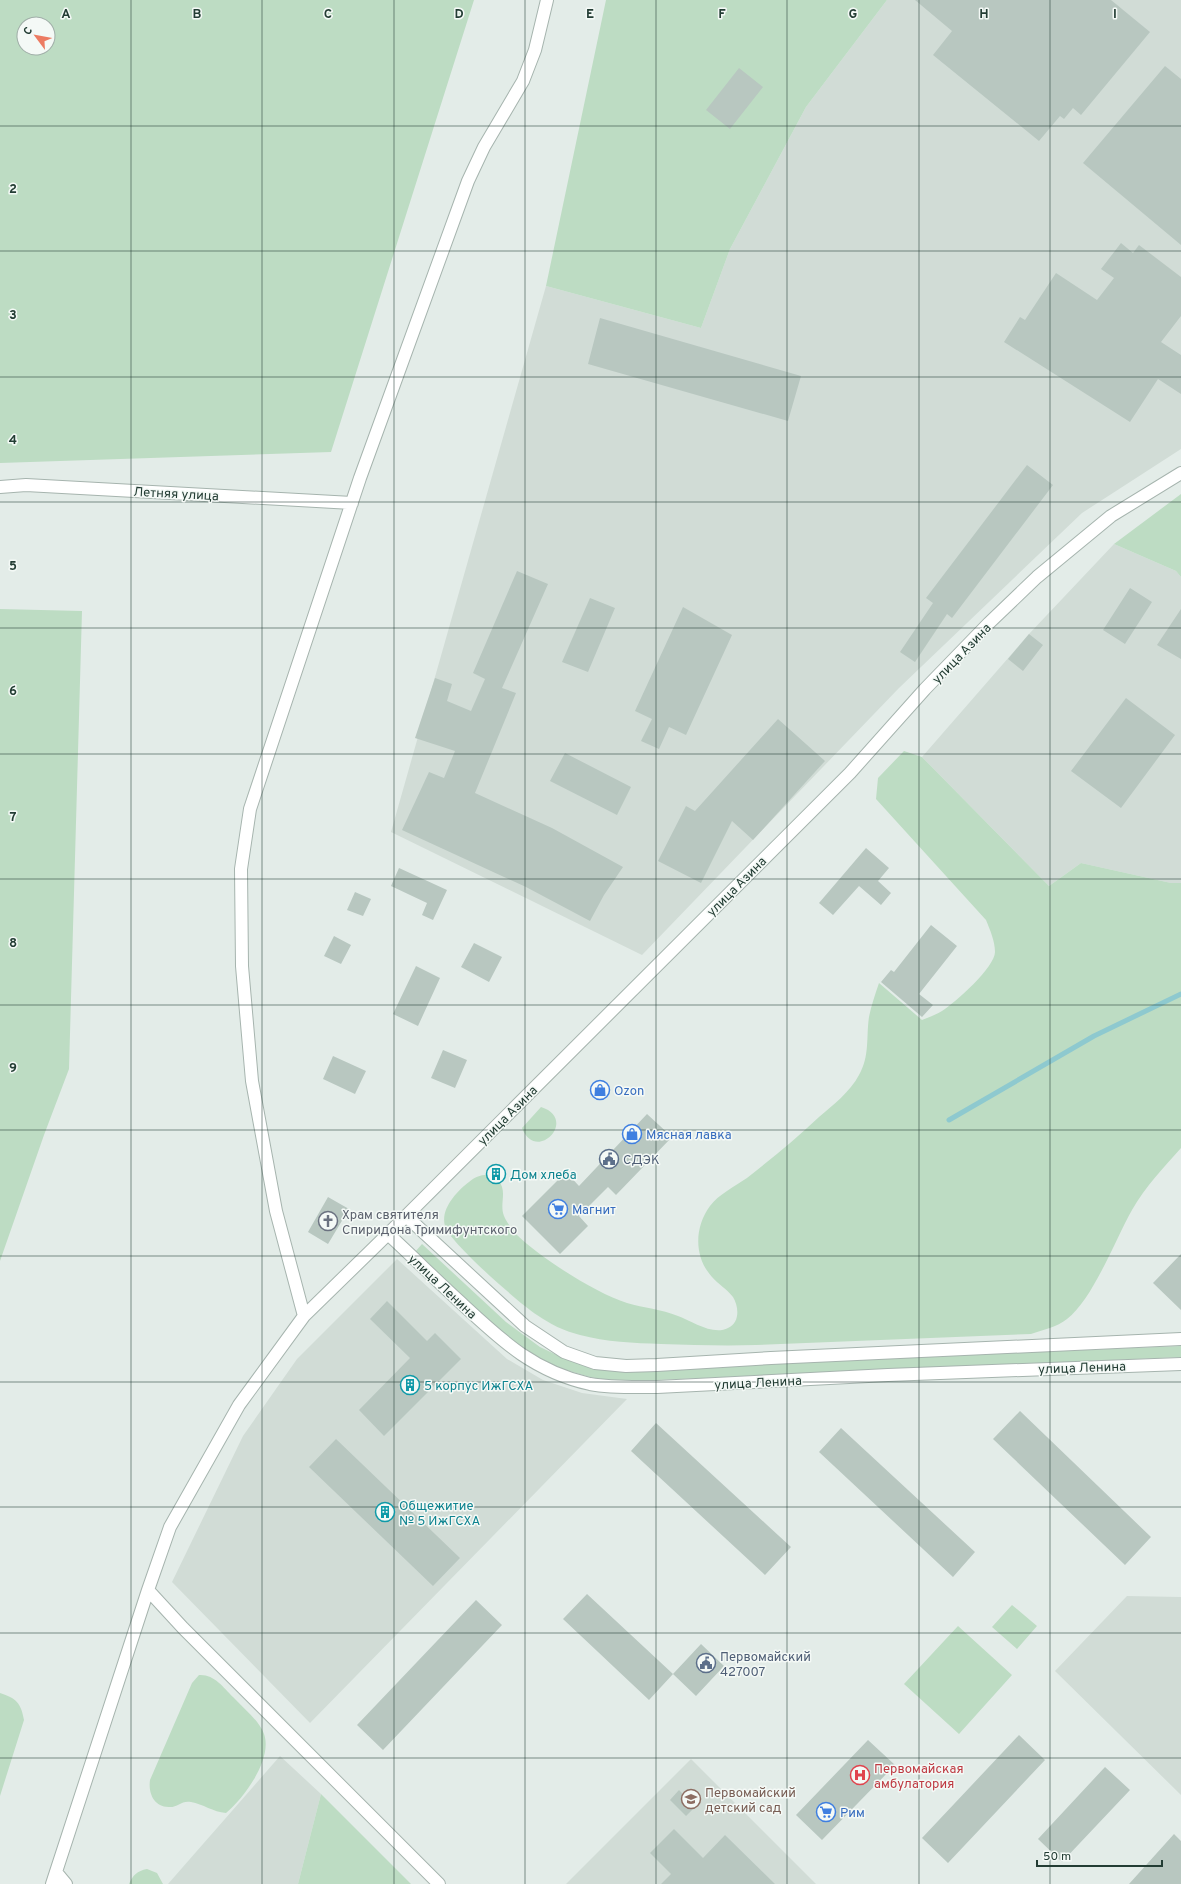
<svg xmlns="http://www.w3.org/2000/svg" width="1181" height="1884" viewBox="0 0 1181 1884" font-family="Overpass,sans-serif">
<rect width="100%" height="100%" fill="#e3ece8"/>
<!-- built -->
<path fill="#d1dcd6" d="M887,0H1181V449L1082,513L899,688L642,955L391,832L546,286L701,328L730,249L806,107Z
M1114,544L1176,571L1181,577V883H1171L1081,863L1049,886L922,757L1029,634Z
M397,1259L507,1359L543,1380L582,1393L627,1399L310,1723L172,1582L243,1436L297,1359Z
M1127,1596L1181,1597V1795L1055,1671Z
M280,1756L321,1794L298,1884H168Z
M691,1759L816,1884H566Z"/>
<!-- green -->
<path fill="#bddcc3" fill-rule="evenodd" d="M0,0H474L331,452L0,463ZM24,24H48V48H24Z
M606,0H887L806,107L730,249L701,328L546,286Z
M1181,494V577L1176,571L1114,544Z
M0,609L82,611L69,1069L44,1135L0,1261Z
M904,751L922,757L1049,886L1081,863L1171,883H1181V1148C1164,1167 1145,1187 1132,1210C1115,1240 1093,1299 1067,1319C1057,1327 1043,1330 1031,1334L756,1345C724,1346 693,1345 661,1344C634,1343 606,1342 580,1335C564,1331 550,1324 537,1315C520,1304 449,1242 445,1226C440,1209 457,1191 469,1182C479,1173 497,1170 502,1187C505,1196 500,1206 504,1216C507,1223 512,1229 517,1235C541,1258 595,1293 627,1303C644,1308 661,1309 678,1316C692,1321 713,1336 728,1328C740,1323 739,1307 733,1297C727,1289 718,1284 712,1277C694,1257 694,1228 710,1206C718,1195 735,1186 747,1178C772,1158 796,1139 819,1117C833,1105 850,1092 859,1075C870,1056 866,1037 869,1017C871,1006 875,995 879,983L922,1020C929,1017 936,1015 942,1011C955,1003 995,967 995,952C995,941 990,930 986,920L876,799L878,778Z
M541,1107C579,1119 536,1164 522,1128Z
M422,1244L506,1322L540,1347L561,1357L595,1367L771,1363L1181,1346V1357L657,1380H607L590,1377L556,1367L533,1356L502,1333L415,1252Z
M1012,1605L1037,1626L1017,1649L992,1627Z
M958,1626L1012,1675L959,1734L904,1684Z
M199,1675C214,1674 223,1687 233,1697C243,1708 259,1720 264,1734C273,1759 244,1798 226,1813C213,1812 203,1804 191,1802C182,1800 178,1807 170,1807C154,1808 148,1793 150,1780L192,1683Z
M0,1693C16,1698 21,1703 24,1720L0,1796Z
M321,1794L411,1884H298Z
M147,1869L157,1873L163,1884H129C133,1875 137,1871 147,1869Z"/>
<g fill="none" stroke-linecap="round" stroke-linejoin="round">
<!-- stream -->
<path stroke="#8ec9cf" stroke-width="5" d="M949,1120L1094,1036L1181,994"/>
</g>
<!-- building -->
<path fill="#b8c7c0" d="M915,0H1111L1150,32L1081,115L1073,108L1064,119L1060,116L1039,141L933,55L952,31Z
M1165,66L1181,79V245L1083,163Z
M739,68L763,87L730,129L706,110Z
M1121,243L1133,253L1139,245L1181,277V316L1161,342L1181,355V394L1158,379L1130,422L1004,342L1020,317L1025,320L1056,273L1097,300L1114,278L1101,269Z
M600,318L801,376L788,421L588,364Z
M1027,465L1053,485L952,618L947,614L915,662L900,652L933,603L926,598Z
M517,571L548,584L502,688L516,693L475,793L552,828L623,867L604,895L590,921L526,887L402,830L429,772L444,778L455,751L415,738L435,678L452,684L447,701L471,711L485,679L473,673Z
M1130,588L1152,602L1125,644L1103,630Z
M590,598L615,608L588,672L562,662Z
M683,607L732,635L686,735L669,727L659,749L641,741L652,719L635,711Z
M1181,609V659L1157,645Z
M1029,634L1043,645L1023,671L1008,659Z
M1126,698L1175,735L1121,808L1071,771Z
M778,719L825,761L753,840L732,821L701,883L658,861L686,806L695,811Z
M565,753L631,787L617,815L550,781Z
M866,848L889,868L878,881L891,893L881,905L859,886L833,915L819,903Z
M399,868L447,890L433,920L422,915L427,903L391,886Z
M355,892L371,899L363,916L347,910Z
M931,925L957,946L919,994L933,1005L922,1017L881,982L891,970L894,972Z
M334,936L351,945L341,964L324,956Z
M474,943L502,957L489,982L461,967Z
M416,966L440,978L418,1026L393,1014Z
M443,1050L467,1060L455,1088L431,1078Z
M333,1056L366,1071L355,1094L323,1079Z
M647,1114L672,1137L616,1195L608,1187L579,1216L588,1226L560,1254L522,1216L566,1172L579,1186Z
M328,1197L349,1209L328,1244L308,1232Z
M1181,1254V1310L1153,1283Z
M387,1301L427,1341L435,1333L461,1359L384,1436L359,1410L410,1358L370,1319Z
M1020,1411L1151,1537L1125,1565L993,1439Z
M656,1423L791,1547L765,1575L631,1451Z
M841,1428L975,1552L953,1577L819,1452Z
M336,1439L460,1558L433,1586L309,1467Z
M587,1594L673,1674L649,1700L563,1619Z
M476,1600L502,1625L383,1750L357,1725Z
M701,1644L724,1666L696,1696L673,1674Z
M1019,1735L1045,1760L948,1863L922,1838Z
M868,1740L895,1765L822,1840L796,1815Z
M1105,1767L1130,1790L1062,1862L1038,1839Z
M679,1790L695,1807L686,1816L670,1800Z
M674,1829L703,1858L725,1835L775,1884H661L671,1874L650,1853Z
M1174,1834L1181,1841V1884H1129Z"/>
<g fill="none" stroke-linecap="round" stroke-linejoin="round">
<!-- minor casing -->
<g stroke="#a6b4ae" stroke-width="14">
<path id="minor" d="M0,487L26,485L352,503
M406,1216L525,1326L564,1352L595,1363L626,1366L657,1365L771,1358L1181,1339
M388,1234C412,1256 435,1279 459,1301C500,1339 532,1371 590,1384C612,1388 635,1387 657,1387L888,1375L1181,1364
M304,1316L276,1211L252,1081L242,966L241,869L250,809L360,478L468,181L484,147L523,81L535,50L547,0
M148,1590L183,1628L439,1884
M56,1872L66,1884
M52,1884L148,1590L170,1527L239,1405L304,1316L388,1234L850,773L925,689L989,623L1037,577L1111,516L1181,473"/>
</g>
<!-- minor -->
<use href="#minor" stroke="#fff" stroke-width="12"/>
</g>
<!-- grid -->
<path fill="none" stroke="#233d34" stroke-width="1" stroke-opacity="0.55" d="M131,0V1884M262,0V1884M394,0V1884M525,0V1884M656,0V1884M787,0V1884M919,0V1884M1050,0V1884M0,126H1181M0,251H1181M0,377H1181M0,502H1181M0,628H1181M0,754H1181M0,879H1181M0,1005H1181M0,1130H1181M0,1256H1181M0,1382H1181M0,1507H1181M0,1633H1181M0,1758H1181"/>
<!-- icons -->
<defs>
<g id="shop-ring" transform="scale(1)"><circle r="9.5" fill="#f4f9f6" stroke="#3f7fe0" stroke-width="1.5"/><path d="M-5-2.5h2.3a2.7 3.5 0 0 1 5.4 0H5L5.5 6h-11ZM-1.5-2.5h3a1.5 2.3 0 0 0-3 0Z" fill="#3f7fe0"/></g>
<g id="civic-ring" transform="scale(1)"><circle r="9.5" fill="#f4f9f6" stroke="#5c6f8a" stroke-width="1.5"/><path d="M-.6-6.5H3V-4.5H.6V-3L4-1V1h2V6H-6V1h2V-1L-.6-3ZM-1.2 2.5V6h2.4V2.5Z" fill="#5c6f8a"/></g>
<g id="building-ring" transform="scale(1)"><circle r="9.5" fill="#f4f9f6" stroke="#0f9aa8" stroke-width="1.5"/><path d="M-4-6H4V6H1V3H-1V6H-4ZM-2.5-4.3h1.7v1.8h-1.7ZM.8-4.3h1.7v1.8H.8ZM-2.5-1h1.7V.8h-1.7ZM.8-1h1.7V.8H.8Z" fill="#0f9aa8"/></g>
<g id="supermarket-ring" transform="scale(1)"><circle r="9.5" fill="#f4f9f6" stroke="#3f7fe0" stroke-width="1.5"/><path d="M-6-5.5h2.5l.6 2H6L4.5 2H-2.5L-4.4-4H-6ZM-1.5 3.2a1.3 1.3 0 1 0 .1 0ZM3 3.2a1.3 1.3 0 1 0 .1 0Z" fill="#3f7fe0"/></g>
<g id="church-ring" transform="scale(1)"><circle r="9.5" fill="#f4f9f6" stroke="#6b7280" stroke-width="1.5"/><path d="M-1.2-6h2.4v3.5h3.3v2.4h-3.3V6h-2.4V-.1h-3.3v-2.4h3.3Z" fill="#6b7280"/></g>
<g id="hospital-ring" transform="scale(1)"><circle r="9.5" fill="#f4f9f6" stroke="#e0444e" stroke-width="1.5"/><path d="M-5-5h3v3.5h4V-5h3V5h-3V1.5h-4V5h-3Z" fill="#e0444e"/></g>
<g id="school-ring" transform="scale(1)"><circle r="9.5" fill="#f4f9f6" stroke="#8d6e63" stroke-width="1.5"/><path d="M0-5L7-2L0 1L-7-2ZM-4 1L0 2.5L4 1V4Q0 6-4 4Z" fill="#8d6e63"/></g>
</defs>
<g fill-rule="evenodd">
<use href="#shop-ring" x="600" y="1090"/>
<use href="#shop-ring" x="632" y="1134"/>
<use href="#civic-ring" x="609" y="1159"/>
<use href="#building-ring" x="496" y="1174"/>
<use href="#supermarket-ring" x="558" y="1209"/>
<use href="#church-ring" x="328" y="1221"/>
<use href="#building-ring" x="410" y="1385"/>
<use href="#building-ring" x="385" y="1512"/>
<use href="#civic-ring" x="706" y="1663"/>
<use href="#hospital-ring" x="860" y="1775"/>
<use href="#school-ring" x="691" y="1799"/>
<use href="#supermarket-ring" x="826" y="1812"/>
</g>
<g text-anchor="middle" stroke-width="3" stroke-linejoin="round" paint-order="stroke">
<!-- street labels -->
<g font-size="13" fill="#233d34" stroke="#f4f9f6">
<text transform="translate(176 493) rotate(3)" y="5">Летняя улица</text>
<text transform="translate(961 653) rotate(-46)" y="5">улица Азина</text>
<text transform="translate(736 886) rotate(-45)" y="5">улица Азина</text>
<text transform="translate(507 1115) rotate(-45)" y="5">улица Азина</text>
<text transform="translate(443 1286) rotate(43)" y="5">улица Ленина</text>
<text transform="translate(1082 1367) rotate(-2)" y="5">улица Ленина</text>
<text transform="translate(758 1382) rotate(-3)" y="5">улица Ленина</text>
</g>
<!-- shop labels -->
<g font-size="13" fill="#366cbe" stroke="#f4f9f6" text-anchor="start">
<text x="614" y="1095">Ozon</text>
<text x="646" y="1139">Мясная лавка</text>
<text x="572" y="1214">Магнит</text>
<text x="840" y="1817">Рим</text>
</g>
<!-- service labels -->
<g font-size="13" fill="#4e5e75" stroke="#f4f9f6" text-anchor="start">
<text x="623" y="1164">СДЭК</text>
<text x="720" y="1661">Первомайский<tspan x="720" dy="15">427007</tspan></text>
</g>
<!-- culture labels -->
<g font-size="13" fill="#0d838f" stroke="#f4f9f6" text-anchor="start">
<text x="510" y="1179">Дом хлеба</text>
<text x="424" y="1390">5 корпус ИжГСХА</text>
<text x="399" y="1510">Общежитие<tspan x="399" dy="15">№ 5 ИжГСХА</tspan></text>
</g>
<!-- worship labels -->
<g font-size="13" fill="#5b616d" stroke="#f4f9f6" text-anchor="start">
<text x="342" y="1219">Храм святителя<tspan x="342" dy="15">Спиридона Тримифунтского</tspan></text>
</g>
<!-- health labels -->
<g font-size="13" fill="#be3a42" stroke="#f4f9f6" text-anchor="start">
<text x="874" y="1773">Первомайская<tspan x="874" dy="15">амбулатория</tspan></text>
</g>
<!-- education labels -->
<g font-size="13" fill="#785e54" stroke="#f4f9f6" text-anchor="start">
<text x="705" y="1797">Первомайский<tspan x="705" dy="15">детский сад</tspan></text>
</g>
</g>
<g font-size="13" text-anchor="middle" font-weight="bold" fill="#233d34" stroke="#f4f9f6" stroke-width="3" stroke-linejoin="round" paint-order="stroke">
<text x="66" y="18">A</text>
<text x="197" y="18">B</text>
<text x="328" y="18">C</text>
<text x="459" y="18">D</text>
<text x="590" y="18">E</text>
<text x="722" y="18">F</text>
<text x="853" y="18">G</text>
<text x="984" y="18">H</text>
<text x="1115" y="18">I</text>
<text x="13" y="193">2</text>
<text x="13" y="319">3</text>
<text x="13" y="444">4</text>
<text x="13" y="570">5</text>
<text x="13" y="695">6</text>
<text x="13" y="821">7</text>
<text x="13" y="947">8</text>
<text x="13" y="1072">9</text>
</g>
<!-- north arrow -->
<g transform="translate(36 36) rotate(302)"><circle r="19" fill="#f4f9f6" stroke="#a0aea8"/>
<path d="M0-3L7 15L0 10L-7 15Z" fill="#ec7b62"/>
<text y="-6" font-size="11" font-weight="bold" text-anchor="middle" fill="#233d34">С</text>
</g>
<!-- scale -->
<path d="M1037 1860v6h125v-6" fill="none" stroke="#233d34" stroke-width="2"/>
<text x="1043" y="1860" font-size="12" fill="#233d34" stroke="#f4f9f6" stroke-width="3" paint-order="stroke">50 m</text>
</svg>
